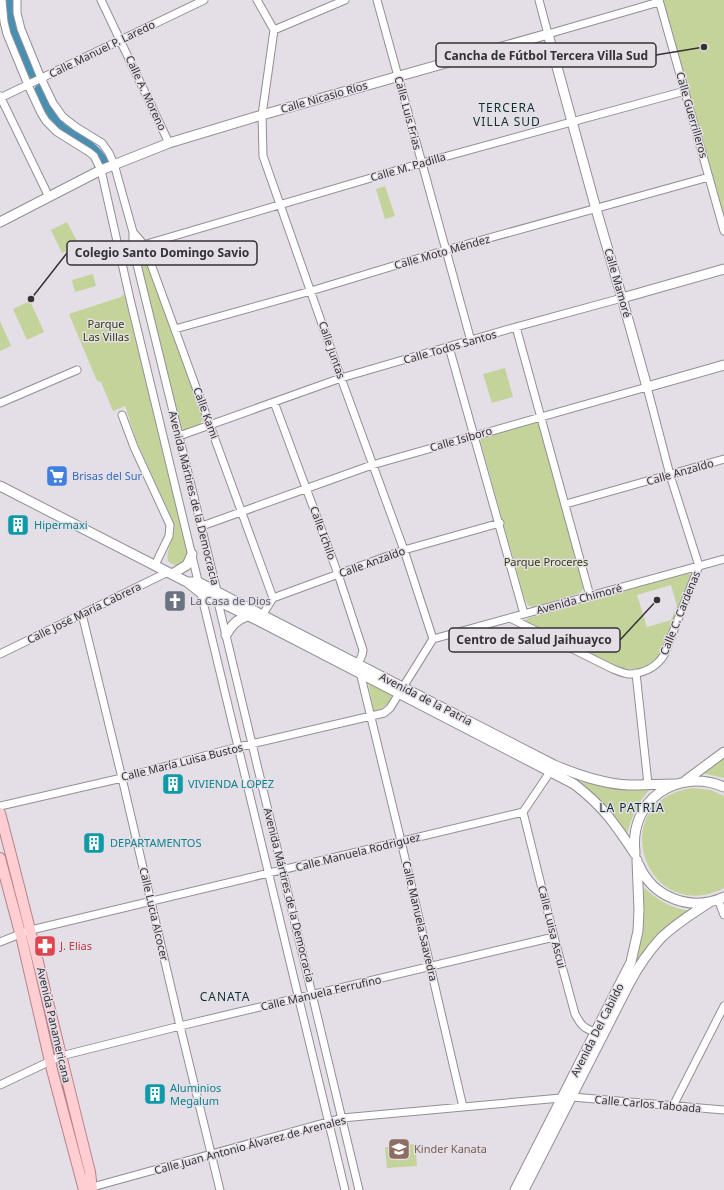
<svg xmlns="http://www.w3.org/2000/svg" width="724" height="1190" viewBox="0 0 724 1190" font-family="'Noto Sans',sans-serif">
<rect width="100%" height="100%" fill="#e4dee7"/>
<!-- green -->
<path fill="#c3d399" fill-rule="evenodd" d="M663,0H724V219Z
M385,186L395,216L385,219L376,189Z
M67,222L79,245L62,253L51,230Z
M139,249L143,250L203,417C202,427 191,428 182,431L138,251Z
M93,274L96,286L75,292L72,280Z
M123,294L125,297L188,554V557L180,566L172,564L168,561C165,548 177,537 174,523L137,442L125,406L113,411L101,382L97,381L69,314L121,297Z
M30,301L44,332L27,340L13,309Z
M0,321L11,346L0,351Z
M505,368L513,397L492,403L483,374Z
M534,423H538L540,426L584,586L581,592L577,594L533,607L528,605L525,600L480,440L483,437Z
M688,573L691,575V578L661,652C655,663 641,669 629,669C613,668 597,658 583,651C564,642 545,633 527,622L526,620L528,618ZM671,585L677,606L671,620L647,627L637,595Z
M368,682L393,694C388,704 385,708 374,711Z
M724,757V778L702,773Z
M573,779C600,787 622,791 650,789C636,805 633,814 627,834C612,811 596,794 573,779Z
M692,788L711,790L724,796V888C645,928 603,801 692,788Z
M644,888C660,901 670,908 691,911C664,930 649,941 632,969C642,942 644,917 644,888Z
M415,1144L417,1166L387,1168L385,1147Z"/>
<g fill="none" stroke-linecap="round" stroke-linejoin="round">
<!-- canal -->
<path stroke="#4790b2" stroke-width="8" d="M10,0L12,26L32,74
M39,89C46,105 51,119 66,130C81,141 93,143 104,161"/>
<!-- street casing -->
<g stroke="#938e96" stroke-width="9">
<path id="street" d="M2,0L4,22L7,34L28,85L41,113L46,121L57,132L89,152L94,156L101,170L130,299L345,1190
M17,0V13L21,29L41,78L53,103L63,117L76,127L102,143L109,153L114,164L133,232V248L217,591L218,602L359,1190
M101,0L169,143
M377,0L471,341
M539,0L548,34L659,2
M659,0L724,231
M274,30L345,0
M0,96L49,197
M0,98L204,0
M133,232L144,245L273,598
M133,248L422,163L685,91
M516,327L590,596
M175,329L311,291L446,250L709,177
M449,347L524,614
M274,402L338,574L361,644L363,650L362,655L358,664L401,841L463,1107
M0,403L77,370
M122,415L134,447L170,525L169,536L155,565
M179,436L341,378L516,327L622,298
M566,504L724,459
M202,526L372,465L647,387L670,475L699,566
M82,614L122,778L180,1026L220,1190
M510,618L613,669C618,671 623,673 628,674C643,674 657,667 664,655L699,566
M260,619L273,598L404,550L500,523
M433,639L724,559
M0,654L168,572
M636,673L648,784
M0,806L122,778L234,748L384,713L390,708L433,639L404,550L341,378L263,156L262,115L274,30L257,0
M523,812L554,937L575,1014C581,1025 583,1028 595,1032
M718,899L724,915
M0,942L20,934L31,930L523,812L552,769
M0,1085L61,1056L180,1026L554,937
M673,1106L724,1006
M96,1186L342,1118L572,1097L724,1110"/>
</g>
<!-- secondary casing -->
<g stroke="#938e96" stroke-width="11">
<path id="secondary" d="M0,222L101,170L169,143L262,115L548,34L596,209L622,298L647,387L724,365
M622,298L724,269
M0,486L187,582L201,593L259,621L574,784C603,806 615,824 635,854
M172,574L187,565L192,554
M187,582H198L554,765C578,775 603,784 629,785C644,785 660,784 675,784
M226,635C232,625 236,620 247,616
M685,781L724,752
M635,852C629,800 677,767 724,787
M639,865C653,898 691,912 724,897
M515,1190L631,962L638,931L639,910L637,860
M524,1190L629,984C638,967 648,952 661,938C675,924 693,913 710,902"/>
</g>
<!-- primary casing -->
<g stroke="#b78388" stroke-width="12">
<path id="primary" d="M0,813C32,933 60,1053 90,1172L92,1190
M0,858L22,940L52,1070L84,1190"/>
</g>
<!-- street -->
<use href="#street" stroke="#fff" stroke-width="7"/>
<!-- secondary -->
<use href="#secondary" stroke="#fff" stroke-width="9"/>
<!-- primary -->
<use href="#primary" stroke="#feced2" stroke-width="10"/>
</g>
<!-- icons -->
<defs>
<g id="supermarket-square" transform="scale(1.15)"><rect x="-9" y="-9" width="18" height="18" rx="4" fill="#3f7fe0" stroke="#e4dee7"/><path d="M-6-5.5h2.5l.6 2H6L4.5 2H-2.5L-4.4-4H-6ZM-1.5 3.2a1.3 1.3 0 1 0 .1 0ZM3 3.2a1.3 1.3 0 1 0 .1 0Z" fill="#fff"/></g>
<g id="building-square" transform="scale(1.15)"><rect x="-9" y="-9" width="18" height="18" rx="4" fill="#0f9aa8" stroke="#e4dee7"/><path d="M-4-6H4V6H1V3H-1V6H-4ZM-2.5-4.3h1.7v1.8h-1.7ZM.8-4.3h1.7v1.8H.8ZM-2.5-1h1.7V.8h-1.7ZM.8-1h1.7V.8H.8Z" fill="#fff"/></g>
<g id="church-square" transform="scale(1.15)"><rect x="-9" y="-9" width="18" height="18" rx="4" fill="#6b7280" stroke="#e4dee7"/><path d="M-1.2-6h2.4v3.5h3.3v2.4h-3.3V6h-2.4V-.1h-3.3v-2.4h3.3Z" fill="#fff"/></g>
<g id="pharmacy-square" transform="scale(1.15)"><rect x="-9" y="-9" width="18" height="18" rx="4" fill="#e0444e" stroke="#e4dee7"/><path d="M-2-6h4v4h4v4h-4v4h-4v-4h-4v-4h4Z" fill="#fff"/></g>
<g id="school-square" transform="scale(1.15)"><rect x="-9" y="-9" width="18" height="18" rx="4" fill="#8d6e63" stroke="#e4dee7"/><path d="M0-5L7-2L0 1L-7-2ZM-4 1L0 2.5L4 1V4Q0 6-4 4Z" fill="#fff"/></g>
</defs>
<g fill-rule="evenodd">
<use href="#supermarket-square" x="57" y="476"/>
<use href="#building-square" x="18" y="525"/>
<use href="#church-square" x="175" y="601"/>
<use href="#building-square" x="173" y="784"/>
<use href="#building-square" x="94" y="843"/>
<use href="#pharmacy-square" x="45" y="946"/>
<use href="#building-square" x="155" y="1094"/>
<use href="#school-square" x="399" y="1149"/>
</g>
<g text-anchor="middle" stroke-width="3" stroke-linejoin="round" paint-order="stroke">
<!-- street labels -->
<g font-size="11" fill="#343235" stroke="#e4dee7">
<text transform="translate(102 49) rotate(-26)" y="4">Calle Manuel P. Laredo</text>
<text transform="translate(146 93) rotate(65)" y="4">Calle A. Moreno</text>
<text transform="translate(324 97) rotate(-16)" y="4">Calle Nicasio Ríos</text>
<text transform="translate(408 113) rotate(75)" y="4">Calle Luis Frias</text>
<text transform="translate(692 115) rotate(74)" y="4">Calle Guerrilleros</text>
<text transform="translate(408 167) rotate(-16)" y="4">Calle M. Padilla</text>
<text transform="translate(442 252) rotate(-16)" y="4">Calle Moto Méndez</text>
<text transform="translate(618 283) rotate(74)" y="4">Calle Mamoré</text>
<text transform="translate(450 347) rotate(-16)" y="4">Calle Todos Santos</text>
<text transform="translate(332 350) rotate(71)" y="4">Calle Juntas</text>
<text transform="translate(206 413) rotate(70)" y="4">Calle Kami</text>
<text transform="translate(461 439) rotate(-16)" y="4">Calle Isiboro</text>
<text transform="translate(680 472) rotate(-16)" y="4">Calle Anzaldo</text>
<text transform="translate(194 498) rotate(76)" y="4">Avenida Mártires de la Democracia</text>
<text transform="translate(323 533) rotate(70)" y="4">Calle Ichilo</text>
<text transform="translate(372 562) rotate(-20)" y="4">Calle Anzaldo</text>
<text transform="translate(579 599) rotate(-15)" y="4">Avenida Chimoré</text>
<text transform="translate(84 613) rotate(-26)" y="4">Calle José María Cabrera</text>
<text transform="translate(680 613) rotate(-68)" y="4">Calle C. Cardenas</text>
<text transform="translate(426 699) rotate(27)" y="4">Avenida de la Patria</text>
<text transform="translate(182 762) rotate(-14)" y="4">Calle María Luisa Bustos</text>
<text transform="translate(358 852) rotate(-14)" y="4">Calle Manuela Rodriguez</text>
<text transform="translate(289 895) rotate(76)" y="4">Avenida Mártires de la Democracia</text>
<text transform="translate(154 914) rotate(77)" y="4">Calle Lucia Alcocer</text>
<text transform="translate(420 921) rotate(77)" y="4">Calle Manuela Saavedra</text>
<text transform="translate(552 927) rotate(76)" y="4">Calle Luisa Ascui</text>
<text transform="translate(321 993) rotate(-13)" y="4">Calle Manuela Ferrufino</text>
<text transform="translate(54 1025) rotate(77)" y="4">Avenida Panamericana</text>
<text transform="translate(597 1030) rotate(-63)" y="4">Avenida Del Cabildo</text>
<text transform="translate(648 1104) rotate(5)" y="4">Calle Carlos Taboada</text>
<text transform="translate(250 1145) rotate(-15)" y="4">Calle Juan Antonio Álvarez de Arenales</text>
</g>
<!-- park labels -->
<g font-size="11" fill="#333d0b" stroke="#e4dee7">
<text x="106" y="328">Parque<tspan x="106" dy="13">Las Villas</tspan></text>
<text x="546" y="566">Parque Proceres</text>
</g>
<!-- shop labels -->
<g font-size="11" fill="#366cbe" stroke="#e4dee7" text-anchor="start">
<text x="72" y="480">Brisas del Sur</text>
</g>
<!-- culture labels -->
<g font-size="11" fill="#0d838f" stroke="#e4dee7" text-anchor="start">
<text x="34" y="529">Hipermaxi</text>
<text x="188" y="788">VIVIENDA LOPEZ</text>
<text x="110" y="847">DEPARTAMENTOS</text>
<text x="170" y="1092">Aluminios<tspan x="170" dy="13">Megalum</tspan></text>
</g>
<!-- worship labels -->
<g font-size="11" fill="#5b616d" stroke="#e4dee7" text-anchor="start">
<text x="190" y="605">La Casa de Dios</text>
</g>
<!-- health labels -->
<g font-size="11" fill="#be3a42" stroke="#e4dee7" text-anchor="start">
<text x="60" y="950">J. Elias</text>
</g>
<!-- education labels -->
<g font-size="11" fill="#785e54" stroke="#e4dee7" text-anchor="start">
<text x="414" y="1153">Kinder Kanata</text>
</g>
<!-- neighbourhood labels -->
<g font-size="12" letter-spacing="1" fill="#0c302f" stroke="#e4dee7">
<text x="507" y="112">TERCERA<tspan x="507" dy="14">VILLA SUD</tspan></text>
<text x="632" y="812">LA PATRIA</text>
<text x="225" y="1001">CANATA</text>
</g>
</g>
<!-- callouts -->
<path fill="none" stroke="#343235" stroke-width="1.5" d="M704 47L656 55M31 299L67 253M657 600L620 640"/>
<g fill="#343235" stroke="#e4dee7" stroke-width="1.5">
<circle cx="704" cy="47" r="4"/>
<circle cx="31" cy="299" r="4"/>
<circle cx="657" cy="600" r="4"/>
</g>
<g fill="#e4dee7" stroke="#343235" stroke-width="1.5">
<rect x="436" y="43" width="220" height="24" rx="4"/>
<rect x="67" y="241" width="190" height="24" rx="4"/>
<rect x="449" y="628" width="171" height="24" rx="4"/>
</g>
<g font-size="12" text-anchor="middle" font-weight="bold" fill="#343235">
<text x="546" y="60">Cancha de Fútbol Tercera Villa Sud</text>
<text x="162" y="257">Colegio Santo Domingo Savio</text>
<text x="534" y="644">Centro de Salud Jaihuayco</text>
</g>
</svg>
